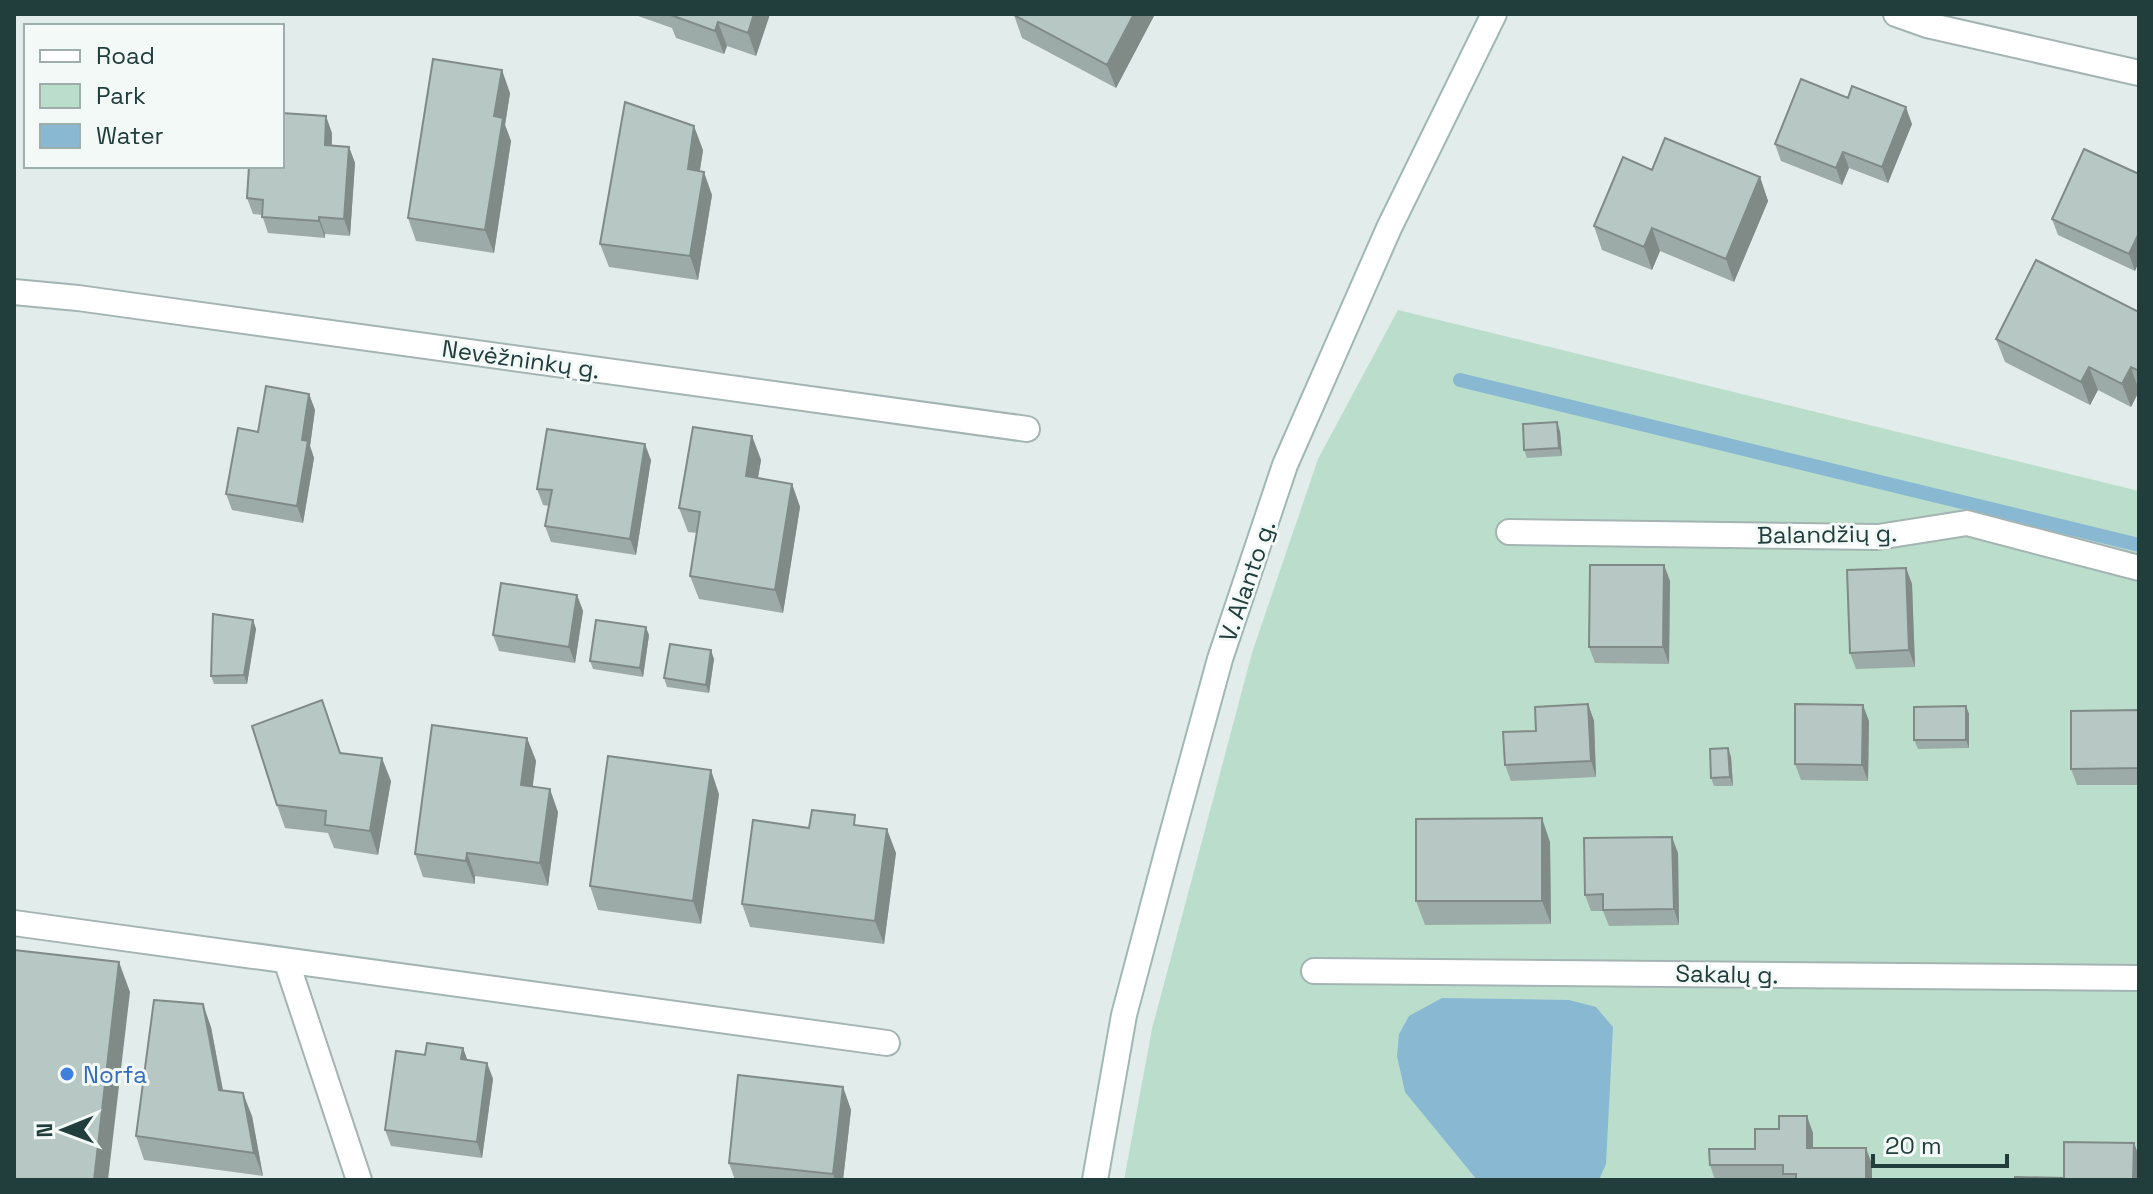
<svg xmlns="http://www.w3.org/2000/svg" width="2153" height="1194" viewBox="0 0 2153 1194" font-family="'Space Grotesk',sans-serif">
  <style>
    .green { fill: #badecb }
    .water { fill: #89b8d2 }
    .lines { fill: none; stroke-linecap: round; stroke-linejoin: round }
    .stream { stroke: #89b8d2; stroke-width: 14 }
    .minor-casing { stroke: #a4b4b2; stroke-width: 28 }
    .secondary-casing { stroke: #a0b8b4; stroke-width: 28 }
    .minor { stroke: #fff; stroke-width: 24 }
    .secondary { stroke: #fff; stroke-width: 24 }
    .wall { fill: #9daba8 }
    .shaded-wall { fill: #808b88 }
    .building { fill: #b7c7c3; stroke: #808b88; stroke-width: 2 }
    .shop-dot { fill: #3f7fe0; stroke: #f2f9f7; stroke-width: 3 }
    .labels { text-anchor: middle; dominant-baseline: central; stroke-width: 6; stroke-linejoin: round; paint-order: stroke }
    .street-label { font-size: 24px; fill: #213d3c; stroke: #f2f9f7 }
    .shop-label { font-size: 24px; fill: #366cbe; stroke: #f2f9f7; text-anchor: start }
  </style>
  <rect width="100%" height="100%" fill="#e2ecea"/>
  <path class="green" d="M1398,310L2139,491V1180H1124L1152,1029L1252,653L1318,459Z"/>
  <path class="water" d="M1442,998L1569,1000L1596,1007L1613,1027L1606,1164L1599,1180H1477L1405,1092L1397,1056L1399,1034L1409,1016Z"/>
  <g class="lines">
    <path class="stream" d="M1460,380L2139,545"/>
    <defs>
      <path id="minor" d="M1896,14L1927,25L2139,73
        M14,292L78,298L1027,429
        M1509,532L1878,537L1967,523L2139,568
        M14,923L887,1043
        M287,963L359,1180
        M1314,971L2139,978"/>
      <path id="secondary" d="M1095,1180L1124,1015L1168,849L1220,659L1285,465L1389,228L1494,14"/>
    </defs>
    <use href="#minor" class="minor-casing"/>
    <use href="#secondary" class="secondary-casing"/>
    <use href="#minor" class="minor"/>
    <use href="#secondary" class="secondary"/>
  </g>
  <path class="wall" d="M637,14H770L756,56L727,46L724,54L676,38L672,28L638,16Z
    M1155,14L1116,88L1022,38L1014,15Z
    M510,93L505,125L511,141L494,253L416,241L408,218Z
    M1912,124L1888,183L1849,168L1842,185L1781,161L1775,144Z
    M332,133V146L349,147L355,163L350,236L325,234V238L268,233L262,215L253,214L247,198Z
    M703,150L700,171L712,195L698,280L609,267L600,244Z
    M1652,170L1760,177L1768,201L1734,282L1660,251L1652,270L1602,250L1594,226Z
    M2139,174L2135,271L2058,235L2052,219Z
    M2139,312V391L2131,407L2098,390L2090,405L2005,362L1996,339Z
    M309,394L315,410L310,446L314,458L303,523L232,510L226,494L258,432Z
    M1560,431L1562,456L1527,458L1524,450Z
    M752,436L761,460L758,478L792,484L800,507L783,613L699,599L690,576L697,533L688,532L679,508Z
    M651,460L636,555L551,542L545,526L549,506L543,505L537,489Z
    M1664,565L1670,581L1669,664L1595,663L1589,647Z
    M1906,568L1912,584L1915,667L1856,669L1850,653Z
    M577,595L583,611L575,663L499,651L493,635Z
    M253,620L256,629L247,684H214L211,676Z
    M649,635L643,677L593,669L590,661Z
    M714,659L709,693L667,687L664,678Z
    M1588,704L1594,721L1596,777L1511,781L1505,765L1536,731Z
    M1966,706L1969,714V748L1918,749L1914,740Z
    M2139,710V785H2077L2071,769Z
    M1869,721L1868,781L1801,780L1795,764Z
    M527,738L536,761L532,786L558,812L548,886L475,876V884L423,877L415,854Z
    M1728,748L1731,757L1733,786H1714L1711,778Z
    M341,753L391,781L378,855L334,848L328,833L285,828L277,805Z
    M719,794L701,924L598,910L590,886Z
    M859,826L896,853L884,944L750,927L742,904L809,828Z
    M1550,842L1551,924L1425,925L1416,901Z
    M1678,853L1679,925L1609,926L1603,911H1591L1585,895Z
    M211,1027L223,1090L252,1116L263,1176L144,1160L136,1136Z
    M463,1048L467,1060L487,1063L493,1079L482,1158L391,1146L385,1130L425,1055Z
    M843,1087L851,1110L843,1180H735L729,1163Z
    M1813,1133V1148L1872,1164V1180H1715L1710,1165L1755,1149Z"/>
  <path class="shaded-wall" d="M754,14H770L756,56L748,33Z
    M1134,14H1155L1116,88L1107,65Z
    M718,22L727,46L724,54L715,31Z
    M502,70L510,93L505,125L511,141L494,253L485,230L494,116Z
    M1906,107L1912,124L1888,183L1882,167Z
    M326,116L332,133L331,161L325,145Z
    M694,126L703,150L696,193L688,169Z
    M349,147L355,163L350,236L344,219Z
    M1843,152L1849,168L1842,185L1836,168Z
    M704,172L712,195L698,280L690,256Z
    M1760,177L1768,201L1734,282L1726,259Z
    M319,217L325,234V238L319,221Z
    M1652,228L1660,251L1652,270L1644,247Z
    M2139,233V262L2135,271L2129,254Z
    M2089,367L2098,390L2090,405L2081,382Z
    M2131,367L2139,391L2131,407L2122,384Z
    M309,394L315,410L310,446L314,458L303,523L297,506L302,440Z
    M1557,422L1560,431L1562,456L1559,448Z
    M752,436L761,460L754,500L746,476Z
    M645,444L651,460L636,555L630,539Z
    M792,484L800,507L783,613L775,590Z
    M1664,565L1670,581L1669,664L1663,647Z
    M1906,568L1912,584L1915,667L1909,650Z
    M577,595L583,611L575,663L569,647Z
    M253,620L256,629L247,684L244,675Z
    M646,627L649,635L643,677L640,668Z
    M711,650L714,659L709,693L706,685Z
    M1588,704L1594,721L1596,777L1591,761Z
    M1863,705L1869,721L1868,781L1862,765Z
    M1966,706L1969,714V748L1966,740Z
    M527,738L536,761L530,808L521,785Z
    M1728,748L1731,757L1733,786L1730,777Z
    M382,758L391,781L378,855L370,831Z
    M711,770L719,794L701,924L693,901Z
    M550,789L558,812L548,886L540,863Z
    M1542,818L1550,842L1551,924L1542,901Z
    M887,829L896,853L884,944L875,921Z
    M1672,837L1678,853L1679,925L1674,909Z
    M467,853L475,876V884L466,861Z
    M119,962L130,992L108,1180H94Z
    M203,1004L211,1027L227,1113L219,1090Z
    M463,1048L469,1064L461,1059Z
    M487,1063L493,1079L482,1158L477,1142Z
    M843,1087L851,1110L843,1180H835L833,1174Z
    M243,1093L252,1116L263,1176L254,1153Z
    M1807,1116L1813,1133V1164L1807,1148Z
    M2134,1143L2139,1156V1180L2133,1179Z
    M1866,1148L1872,1164V1180H1866Z"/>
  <path class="building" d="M668,14H754L748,33L718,22L715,31Z
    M1014,14H1134L1107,65L1014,15Z
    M433,59L502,70L494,116L503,118L485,230L408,218Z
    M1801,79L1848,98L1852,86L1906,107L1882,167L1843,152L1836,168L1775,144Z
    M625,102L694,126L688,169L704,172L690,256L600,244Z
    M282,113L326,116L325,145L349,147L344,219L319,217V221L262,217L263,200L247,198L249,166H282Z
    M1665,138L1760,177L1726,259L1652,228L1644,247L1594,226L1623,157L1652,170Z
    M2084,149L2139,174V233L2129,254L2052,219Z
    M2036,260L2139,312V371L2131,367L2122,384L2089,367L2081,382L1996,339Z
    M266,386L309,394L302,440L308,441L297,506L226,494L238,428L258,432Z
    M1557,422L1559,448L1524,450L1523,424Z
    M693,427L752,436L746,476L792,484L775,590L690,576L700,512L679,508Z
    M547,429L645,444L630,539L545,526L552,490L537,489Z
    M1590,565H1664L1663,647H1589Z
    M1906,568L1909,650L1850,653L1847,570Z
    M501,583L577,595L569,647L493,635Z
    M213,614L253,620L244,675L211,676Z
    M596,620L646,627L640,668L590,661Z
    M670,644L711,650L706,685L664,678Z
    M322,700L340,753L382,758L370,831L325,825L326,811L277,805L252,726Z
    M1588,704L1591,761L1505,765L1503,732L1536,731L1535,707Z
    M1795,704L1863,705L1862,765L1795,764Z
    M1966,706V740H1914V707Z
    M2139,710V768L2071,769V711Z
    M432,725L527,738L521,785L550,789L540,863L467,853L466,861L415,854Z
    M1728,748L1730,777L1711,778L1710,749Z
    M608,756L711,770L693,901L590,886Z
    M812,810L855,815L854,825L887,829L875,921L742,904L753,820L809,828Z
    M1542,818V901H1416V819Z
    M1672,837L1674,909L1603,910V894L1585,895L1584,838Z
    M14,950L119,962L94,1180H14Z
    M154,1000L203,1004L219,1090L243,1093L254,1153L136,1136Z
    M427,1043L463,1048L461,1059L487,1063L477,1142L385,1130L396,1051L425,1055Z
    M738,1075L843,1087L833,1174L729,1163Z
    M1779,1116H1807V1148H1866V1180H1796V1174H1783V1165H1710L1709,1149H1755V1129H1779Z
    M2064,1142L2134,1143L2133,1179L2015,1180V1177L2064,1178Z"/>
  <circle class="shop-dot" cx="67" cy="1074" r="8"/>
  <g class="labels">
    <g class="street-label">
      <text transform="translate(521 359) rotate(8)">Nevėžninkų g.</text>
      <text transform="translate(1827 534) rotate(-1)">Balandžių g.</text>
      <text transform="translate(1247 581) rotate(-71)">V. Alanto g.</text>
      <text transform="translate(1727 974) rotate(1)">Sakalų g.</text>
    </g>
    <g class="shop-label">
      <text x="83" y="1074">Norfa</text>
    </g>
  </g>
  <rect width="2153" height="1194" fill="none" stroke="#213d3c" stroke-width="32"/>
  <rect x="24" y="24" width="260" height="144" fill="#f2f9f7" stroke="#9eaeac" stroke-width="2"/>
  <rect x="40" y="50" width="40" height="12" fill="#ffffff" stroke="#9eaeac" stroke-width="2"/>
  <text x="96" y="64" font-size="24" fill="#213d3c">Road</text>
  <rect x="40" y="84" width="40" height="24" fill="#badecb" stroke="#9eaeac" stroke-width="2"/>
  <text x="96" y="104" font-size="24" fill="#213d3c">Park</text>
  <rect x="40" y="124" width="40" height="24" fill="#89b8d2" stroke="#9eaeac" stroke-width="2"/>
  <text x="96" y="144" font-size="24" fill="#213d3c">Water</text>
  <g transform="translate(64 1130) rotate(269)" stroke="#f2f9f7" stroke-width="6" paint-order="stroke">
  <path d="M0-6L14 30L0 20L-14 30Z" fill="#213d3c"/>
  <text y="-12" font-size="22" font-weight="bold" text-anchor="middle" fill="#213d3c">N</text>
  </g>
  <path d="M1873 1154v12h134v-12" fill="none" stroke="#213d3c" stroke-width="4"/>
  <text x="1885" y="1154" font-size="24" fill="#213d3c" stroke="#f2f9f7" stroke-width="6" paint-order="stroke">20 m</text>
</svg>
